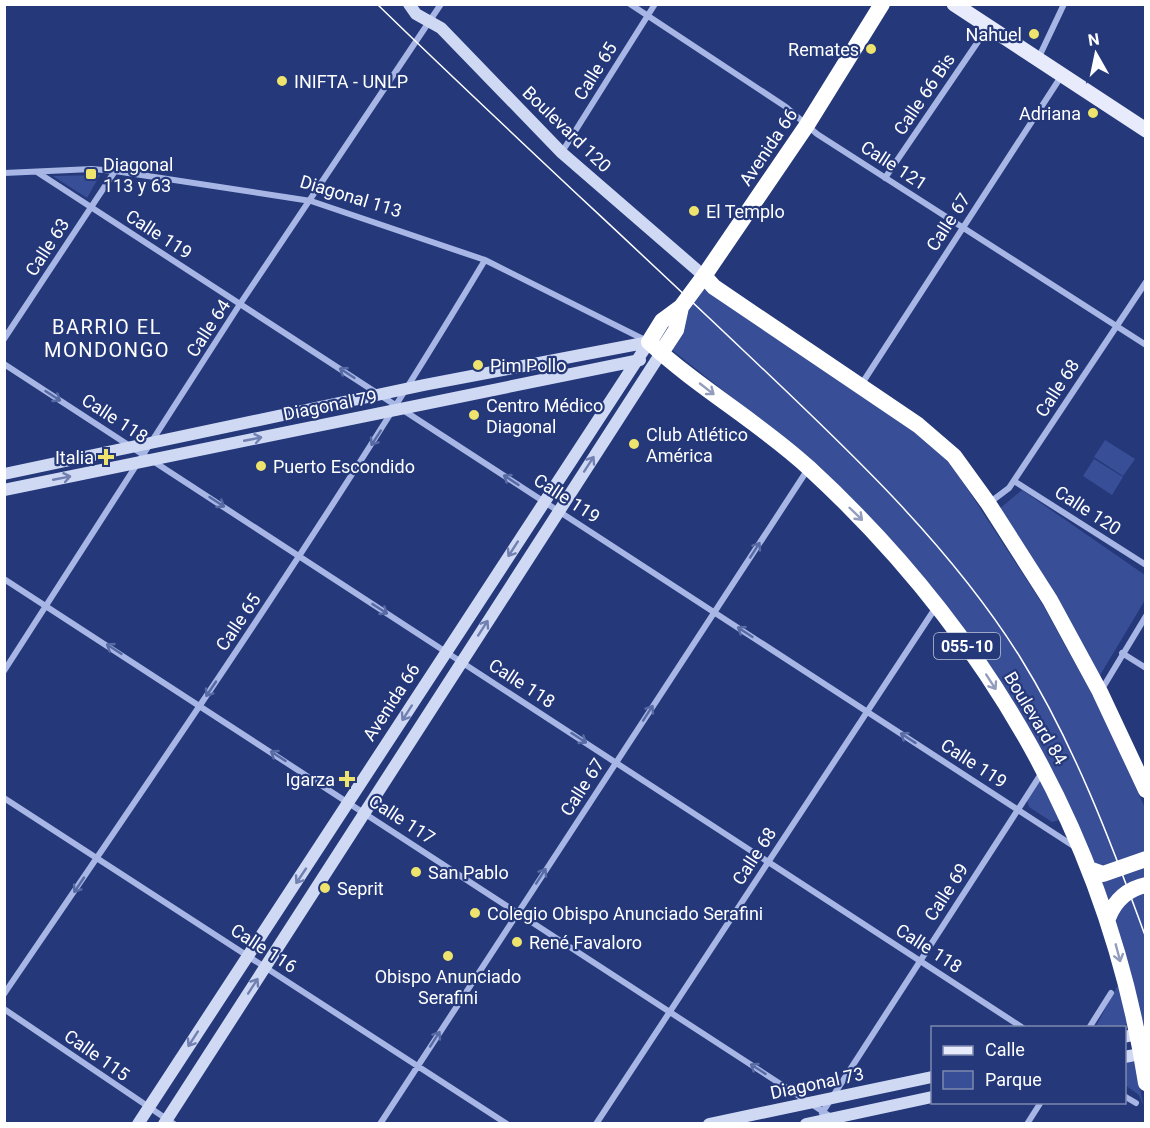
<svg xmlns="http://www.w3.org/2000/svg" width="1150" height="1128" viewBox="0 0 1150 1128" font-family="Roboto,sans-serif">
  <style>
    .green { fill: #384f98 }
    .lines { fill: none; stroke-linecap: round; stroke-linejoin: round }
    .street { stroke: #a7b6e4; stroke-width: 6 }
    .secondary { stroke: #d0d9f4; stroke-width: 12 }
    .primary { stroke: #e7ebfc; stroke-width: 15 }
    .highway { stroke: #fff; stroke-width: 16 }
    .tram { stroke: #fff; stroke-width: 1.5 }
    .oneway { stroke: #586aa4 }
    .oneway2 { stroke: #929cbc }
    .oneway3 { stroke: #7180b1 }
    .poi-dot { fill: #eee36c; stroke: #24387a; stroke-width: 2 }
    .labels { text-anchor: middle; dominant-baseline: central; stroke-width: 4.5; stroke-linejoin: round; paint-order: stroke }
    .shield { fill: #24387a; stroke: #bdc3d7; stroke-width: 1.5 }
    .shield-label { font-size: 16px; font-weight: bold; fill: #fff }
    .poi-label { font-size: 18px; fill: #fff; stroke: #24387a; text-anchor: start }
    .street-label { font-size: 18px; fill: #fff; stroke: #24387a }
    .neighbourhood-label { font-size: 20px; letter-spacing: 1.5px; fill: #fff; stroke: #24387a }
  </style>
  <rect width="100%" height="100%" fill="#24387a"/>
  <path class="green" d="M100,175L87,198L53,176Z
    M703,288L915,432L950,462L1043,605L1100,709L1145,808V857L1128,864L1095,866L1025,725L934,589L820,467L672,350L688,309Z
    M1105,440L1135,459L1123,476L1094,457Z
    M1094,459L1123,477L1112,495L1083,476Z
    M1022,490L1145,575V600L1099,677L998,510Z
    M1041,779L1059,820L1052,822L1029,807L1027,800Z
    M1145,864V879L1107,902L1099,880Z
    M1145,891V1025H1144L1113,923L1119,906Z
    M1118,985L1127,1023L1124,1027L1095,1028Z
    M1125,1059L1136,1063L1143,1105L1139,1095L1125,1085Z"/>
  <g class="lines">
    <path class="street" d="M630,4L786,107L817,134L1146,345
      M1038,59L1064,4
      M562,152L655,4
      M37,172L1072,845
      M4,173L92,169L115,171L311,201L485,260L645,340
      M885,178L988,27
      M4,339L115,171
      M4,364L1023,1028
      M861,385L1062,75
      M1014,481L1146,565
      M989,503L1009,488L1146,282
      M4,579L842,1124
      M1122,653L1146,668
      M4,671L240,304L441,4
      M1102,689L1146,616
      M4,798L507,1124
      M4,994C169,752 335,511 485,260
      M4,1009L174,1124
      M1089,1028L1111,993
      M1124,1096L1136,1103
      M822,1113L1041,774
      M380,1124L808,469
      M596,1124L936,607
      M1027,1124L1041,1102"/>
    <path class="secondary" d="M409,4L416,14L441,28L562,153L704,276
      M4,474L424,385L649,342
      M4,490L640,360
      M1124,1037L1146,1032
      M1124,1057L1146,1053
      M138,1124L649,342
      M164,1124L661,353
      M709,1124L932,1077
      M806,1124L932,1097"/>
    <path class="primary" d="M954,4L1146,130"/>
    <path class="highway" d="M882,4L807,125L704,276L681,307L662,321L649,342C698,388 759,422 809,468C988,633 1109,841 1146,1083
      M704,276L714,287L918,425L954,456L988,503L1050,600L1100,692L1146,790
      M661,353L676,330L681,307
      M1089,869L1103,874L1146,859
      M1108,918C1115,900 1127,889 1146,885"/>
    <path class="tram" d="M377,4C498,122 622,235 744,351C842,444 948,542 1020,657C1074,744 1111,842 1146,938"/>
  </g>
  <defs><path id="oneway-shaft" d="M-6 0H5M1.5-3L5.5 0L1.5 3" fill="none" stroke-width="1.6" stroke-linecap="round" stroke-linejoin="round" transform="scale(1.5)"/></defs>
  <g class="oneway">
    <use href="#oneway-shaft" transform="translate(347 373) rotate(-147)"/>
    <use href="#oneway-shaft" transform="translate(53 396) rotate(33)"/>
    <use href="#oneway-shaft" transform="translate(376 438) rotate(123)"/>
    <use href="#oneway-shaft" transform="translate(511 480) rotate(-147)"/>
    <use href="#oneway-shaft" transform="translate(217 502) rotate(33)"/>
    <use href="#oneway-shaft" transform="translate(755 550) rotate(-57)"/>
    <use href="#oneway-shaft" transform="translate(380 609) rotate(33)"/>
    <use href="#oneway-shaft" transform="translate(745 632) rotate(-147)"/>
    <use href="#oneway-shaft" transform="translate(114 649) rotate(-147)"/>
    <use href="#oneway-shaft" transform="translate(211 689) rotate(124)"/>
    <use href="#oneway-shaft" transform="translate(648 713) rotate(-57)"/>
    <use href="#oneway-shaft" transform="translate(579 738) rotate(33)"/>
    <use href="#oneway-shaft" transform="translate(908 738) rotate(-147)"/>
    <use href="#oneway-shaft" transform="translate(278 756) rotate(-147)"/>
    <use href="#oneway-shaft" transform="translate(541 876) rotate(-57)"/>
    <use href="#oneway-shaft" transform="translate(79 885) rotate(124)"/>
    <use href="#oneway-shaft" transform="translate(435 1039) rotate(-57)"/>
    <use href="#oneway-shaft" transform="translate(758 1069) rotate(-147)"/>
  </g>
  <g class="oneway2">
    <use href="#oneway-shaft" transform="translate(707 389) rotate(38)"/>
    <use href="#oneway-shaft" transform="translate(856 514) rotate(44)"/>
    <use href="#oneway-shaft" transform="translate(991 682) rotate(57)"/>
    <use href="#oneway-shaft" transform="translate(1118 953) rotate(75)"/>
  </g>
  <g class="oneway3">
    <use href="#oneway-shaft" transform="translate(253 439) rotate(-11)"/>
    <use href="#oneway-shaft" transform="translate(589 464) rotate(-57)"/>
    <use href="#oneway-shaft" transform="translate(62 478) rotate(-11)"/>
    <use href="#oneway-shaft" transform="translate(513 549) rotate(123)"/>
    <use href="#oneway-shaft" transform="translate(483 628) rotate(-57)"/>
    <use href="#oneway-shaft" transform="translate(407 713) rotate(123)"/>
    <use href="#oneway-shaft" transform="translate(301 876) rotate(124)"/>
    <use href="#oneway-shaft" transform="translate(253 986) rotate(-57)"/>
    <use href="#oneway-shaft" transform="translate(193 1039) rotate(123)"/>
  </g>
  <g class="poi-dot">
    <circle cx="1034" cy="34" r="6"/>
    <circle cx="871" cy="49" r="6"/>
    <circle cx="282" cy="81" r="6"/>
    <circle cx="1093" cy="113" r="6"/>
    <rect x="85" y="168" width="12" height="12" rx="3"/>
    <circle cx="694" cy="211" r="6"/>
    <circle cx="478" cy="365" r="6"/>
    <circle cx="474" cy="415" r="6"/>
    <circle cx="634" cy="444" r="6"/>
    <path d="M103 448h6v6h6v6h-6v6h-6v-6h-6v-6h6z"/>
    <circle cx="261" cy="466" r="6"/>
    <path d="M344 770h6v6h6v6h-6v6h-6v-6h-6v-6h6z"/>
    <circle cx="416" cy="872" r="6"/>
    <circle cx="325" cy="888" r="6"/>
    <circle cx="475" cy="913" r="6"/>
    <circle cx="517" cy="942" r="6"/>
    <circle cx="448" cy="956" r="6"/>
  </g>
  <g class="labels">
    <rect class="shield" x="934" y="633" width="66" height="26" rx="4.5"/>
    <g class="shield-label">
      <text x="967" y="646">055-10</text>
    </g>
    <g class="poi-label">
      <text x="1022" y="34" text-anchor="end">Nahuel</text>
      <text x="859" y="49" text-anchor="end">Remates</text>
      <text x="294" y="81">INIFTA - UNLP</text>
      <text x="1081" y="113" text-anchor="end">Adriana</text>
      <text x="103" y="164">Diagonal<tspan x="103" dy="21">113 y 63</tspan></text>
      <text x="706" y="211">El Templo</text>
      <text x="490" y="365">Pim Pollo</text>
      <text x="486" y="405">Centro Médico<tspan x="486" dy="21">Diagonal</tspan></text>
      <text x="646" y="434">Club Atlético<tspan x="646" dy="21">América</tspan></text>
      <text x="94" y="457" text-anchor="end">Italia</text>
      <text x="273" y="466">Puerto Escondido</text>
      <text x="335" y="779" text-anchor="end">Igarza</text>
      <text x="428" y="872">San Pablo</text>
      <text x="337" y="888">Seprit</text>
      <text x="487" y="913">Colegio Obispo Anunciado Serafini</text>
      <text x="529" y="942">René Favaloro</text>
      <text x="448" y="976" text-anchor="middle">Obispo Anunciado<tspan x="448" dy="21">Serafini</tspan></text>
    </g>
    <g class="street-label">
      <text transform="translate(595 71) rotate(-58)">Calle 65</text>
      <text transform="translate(924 94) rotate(-56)">Calle 66 Bis</text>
      <text transform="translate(567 129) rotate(44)">Boulevard 120</text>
      <text transform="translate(768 147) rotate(-56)">Avenida 66</text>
      <text transform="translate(894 165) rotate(33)">Calle 121</text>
      <text transform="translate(351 196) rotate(17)">Diagonal 113</text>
      <text transform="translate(948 222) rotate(-57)">Calle 67</text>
      <text transform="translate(159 234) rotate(33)">Calle 119</text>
      <text transform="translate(47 247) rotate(-57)">Calle 63</text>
      <text transform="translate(208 328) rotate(-57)">Calle 64</text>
      <text transform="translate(1057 388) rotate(-57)">Calle 68</text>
      <text transform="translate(330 405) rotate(-11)">Diagonal 79</text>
      <text transform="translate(115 418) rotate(33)">Calle 118</text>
      <text transform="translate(567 498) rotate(33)">Calle 119</text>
      <text transform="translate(1088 510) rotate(33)">Calle 120</text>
      <text transform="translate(238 622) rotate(-56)">Calle 65</text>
      <text transform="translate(522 683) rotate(33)">Calle 118</text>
      <text transform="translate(391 702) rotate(-57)">Avenida 66</text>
      <text transform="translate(1036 718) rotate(59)">Boulevard 84</text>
      <text transform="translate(974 763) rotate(33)">Calle 119</text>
      <text transform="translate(582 787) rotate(-57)">Calle 67</text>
      <text transform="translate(402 819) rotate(33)">Calle 117</text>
      <text transform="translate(754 856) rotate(-57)">Calle 68</text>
      <text transform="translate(946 892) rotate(-57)">Calle 69</text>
      <text transform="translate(264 948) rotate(33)">Calle 116</text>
      <text transform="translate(929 948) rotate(33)">Calle 118</text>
      <text transform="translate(97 1055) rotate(35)">Calle 115</text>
      <text transform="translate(817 1083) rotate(-12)">Diagonal 73</text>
    </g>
    <g class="neighbourhood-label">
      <text x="107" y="327">BARRIO EL<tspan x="107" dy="23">MONDONGO</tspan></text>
    </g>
  </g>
  <rect width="1150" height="1128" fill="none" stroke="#ffffff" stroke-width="12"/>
  <rect x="931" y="1026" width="195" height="78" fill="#24387a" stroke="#7c88af" stroke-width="1.5"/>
  <rect x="943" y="1046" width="30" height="9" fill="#e7ebfc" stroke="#7c88af" stroke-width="1.5"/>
  <text x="985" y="1056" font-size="18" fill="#ffffff">Calle</text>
  <rect x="943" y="1071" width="30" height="18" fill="#384f98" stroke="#7c88af" stroke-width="1.5"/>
  <text x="985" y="1086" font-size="18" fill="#ffffff">Parque</text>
  <g transform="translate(1096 54) rotate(351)" stroke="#24387a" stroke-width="4.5" paint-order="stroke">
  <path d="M0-4.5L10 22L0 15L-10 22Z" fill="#ffffff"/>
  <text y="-9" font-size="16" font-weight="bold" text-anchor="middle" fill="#ffffff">N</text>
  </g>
</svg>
